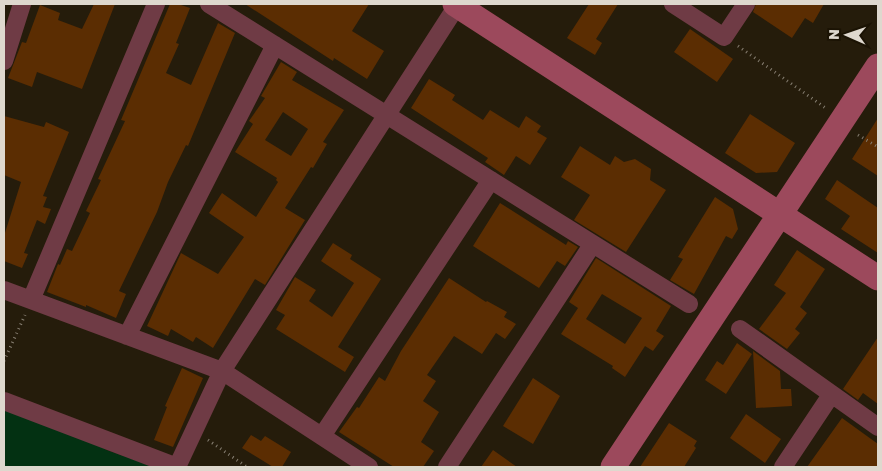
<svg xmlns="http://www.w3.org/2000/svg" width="882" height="471" viewBox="0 0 882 471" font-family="'Golos Text',sans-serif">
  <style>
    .green { fill: #033112 }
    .building { fill: #5b2d02; fill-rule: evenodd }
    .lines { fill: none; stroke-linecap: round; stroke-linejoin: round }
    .path { stroke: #877f72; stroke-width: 3; stroke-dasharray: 1 4; stroke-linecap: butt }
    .street { stroke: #6f3b45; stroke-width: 18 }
    .secondary { stroke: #9c495c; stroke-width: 25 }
  </style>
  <rect width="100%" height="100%" fill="#251c0b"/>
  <path class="green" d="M4,408L76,438L79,437L94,440L106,450L156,467H4Z"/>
  <path class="building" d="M94,4H115L82,89L37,72L32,87L8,78L22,42L26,43L40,5L60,13L58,20L82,29Z
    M170,4H178L190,8L176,43L179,44L166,73L191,85L218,23L235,33L188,146L186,145L168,182L157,212L119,291L126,294L116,318L86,305V307L47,292L58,264L60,265L67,249L72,251L90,213L86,211L101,180L98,179L125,121L121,120Z
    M245,4H369L352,31L384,51L367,79L334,58L333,61Z
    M589,4H618L596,39L602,43L595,55L567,38Z
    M756,4H824L813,23L805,18L792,38L753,12Z
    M690,29L733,59L717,82L674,52Z
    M281,62L297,72L292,80L344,110L323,142L327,144L313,168L311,167L285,208L305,220L265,285L255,279L213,348L196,337L193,342L171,329L168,336L147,326L181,253L218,274L244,237L209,213L222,193L256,217L278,182L276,180L277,178L235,152L253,124L249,121L265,98L261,96ZM283,112L308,129L291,156L265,140Z
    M429,79L455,95L452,100L483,120L490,110L519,128L526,116L541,126L537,132L547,138L530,165L516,156L504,175L485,162L488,158L411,108Z
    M750,114L795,143L777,172L756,173L725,153Z
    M4,116L44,127L46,122L69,132L43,196L47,197L43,207L51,209L45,224L37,220L24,253L28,254L22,268L4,261V236L21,182L4,175Z
    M878,118V176L852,159Z
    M580,146L610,165L615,156L624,162L635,159L651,169L650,180L666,190L626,252L574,220L590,195L561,177Z
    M837,180L878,208V253L841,229L850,216L825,199Z
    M715,197L733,209L738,229L732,239L726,236L694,294L670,280L683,259L678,257Z
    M500,203L566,245L568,241L578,247L565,266L557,261L539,288L473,246Z
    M333,243L352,255L350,259L381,279L338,347L354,357L345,372L276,329L285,315L276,310L295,277L316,290L309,301L332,317L354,283L321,261Z
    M797,250L825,269L800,307L807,313L795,329L800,333L787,349L759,329L786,293L774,285Z
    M596,258L671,306L656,331L664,336L653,351L645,346L625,377L612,368L613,366L561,334L578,308L569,302ZM602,294L642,318L625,344L586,319Z
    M449,278L486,302L487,301L507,312L504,317L516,324L505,339L496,333L482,354L454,336L427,375L436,381L423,401L439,412L421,442L434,451L423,467H394L339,432L357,407L359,408L379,377L385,381L401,351Z
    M878,337V404L863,393L858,400L843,389Z
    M737,343L752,354L726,394L705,380L717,361L723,365Z
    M753,351L780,371L781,389H791L792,406L756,408Z
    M182,368L203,378L173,447L154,440L167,407L165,406Z
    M533,378L560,396L533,444L503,426Z
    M746,414L781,439L765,463L730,438Z
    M842,418L878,444V467H807Z
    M669,423L697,441L694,446L696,448L684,467H640Z
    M251,435L261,441L265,436L291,452L282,467H273L242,448Z
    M493,450L517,467H481Z"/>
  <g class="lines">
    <path class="path" d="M738,46L827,109
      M858,135L878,147
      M4,361L25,315
      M208,440L247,467"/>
    <path class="street" d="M209,4L689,304
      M673,4L724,37L746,4
      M4,61L22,4
      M4,290L222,371L369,467
      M31,300L156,4
      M740,329L878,427
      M127,336L275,45
      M4,401L177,467L222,371L458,4
      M322,436L491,180
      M447,467L592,245
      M783,467L831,395"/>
    <path class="secondary" d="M455,4L878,278
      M613,467L878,66"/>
  </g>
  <rect width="882" height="471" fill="none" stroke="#ded8ce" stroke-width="10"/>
  <g transform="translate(847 35) rotate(272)" stroke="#1b1304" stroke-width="4" paint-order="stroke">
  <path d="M0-4L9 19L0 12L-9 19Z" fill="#ded8ce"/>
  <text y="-8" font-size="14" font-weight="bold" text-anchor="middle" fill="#ded8ce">N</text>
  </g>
</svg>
